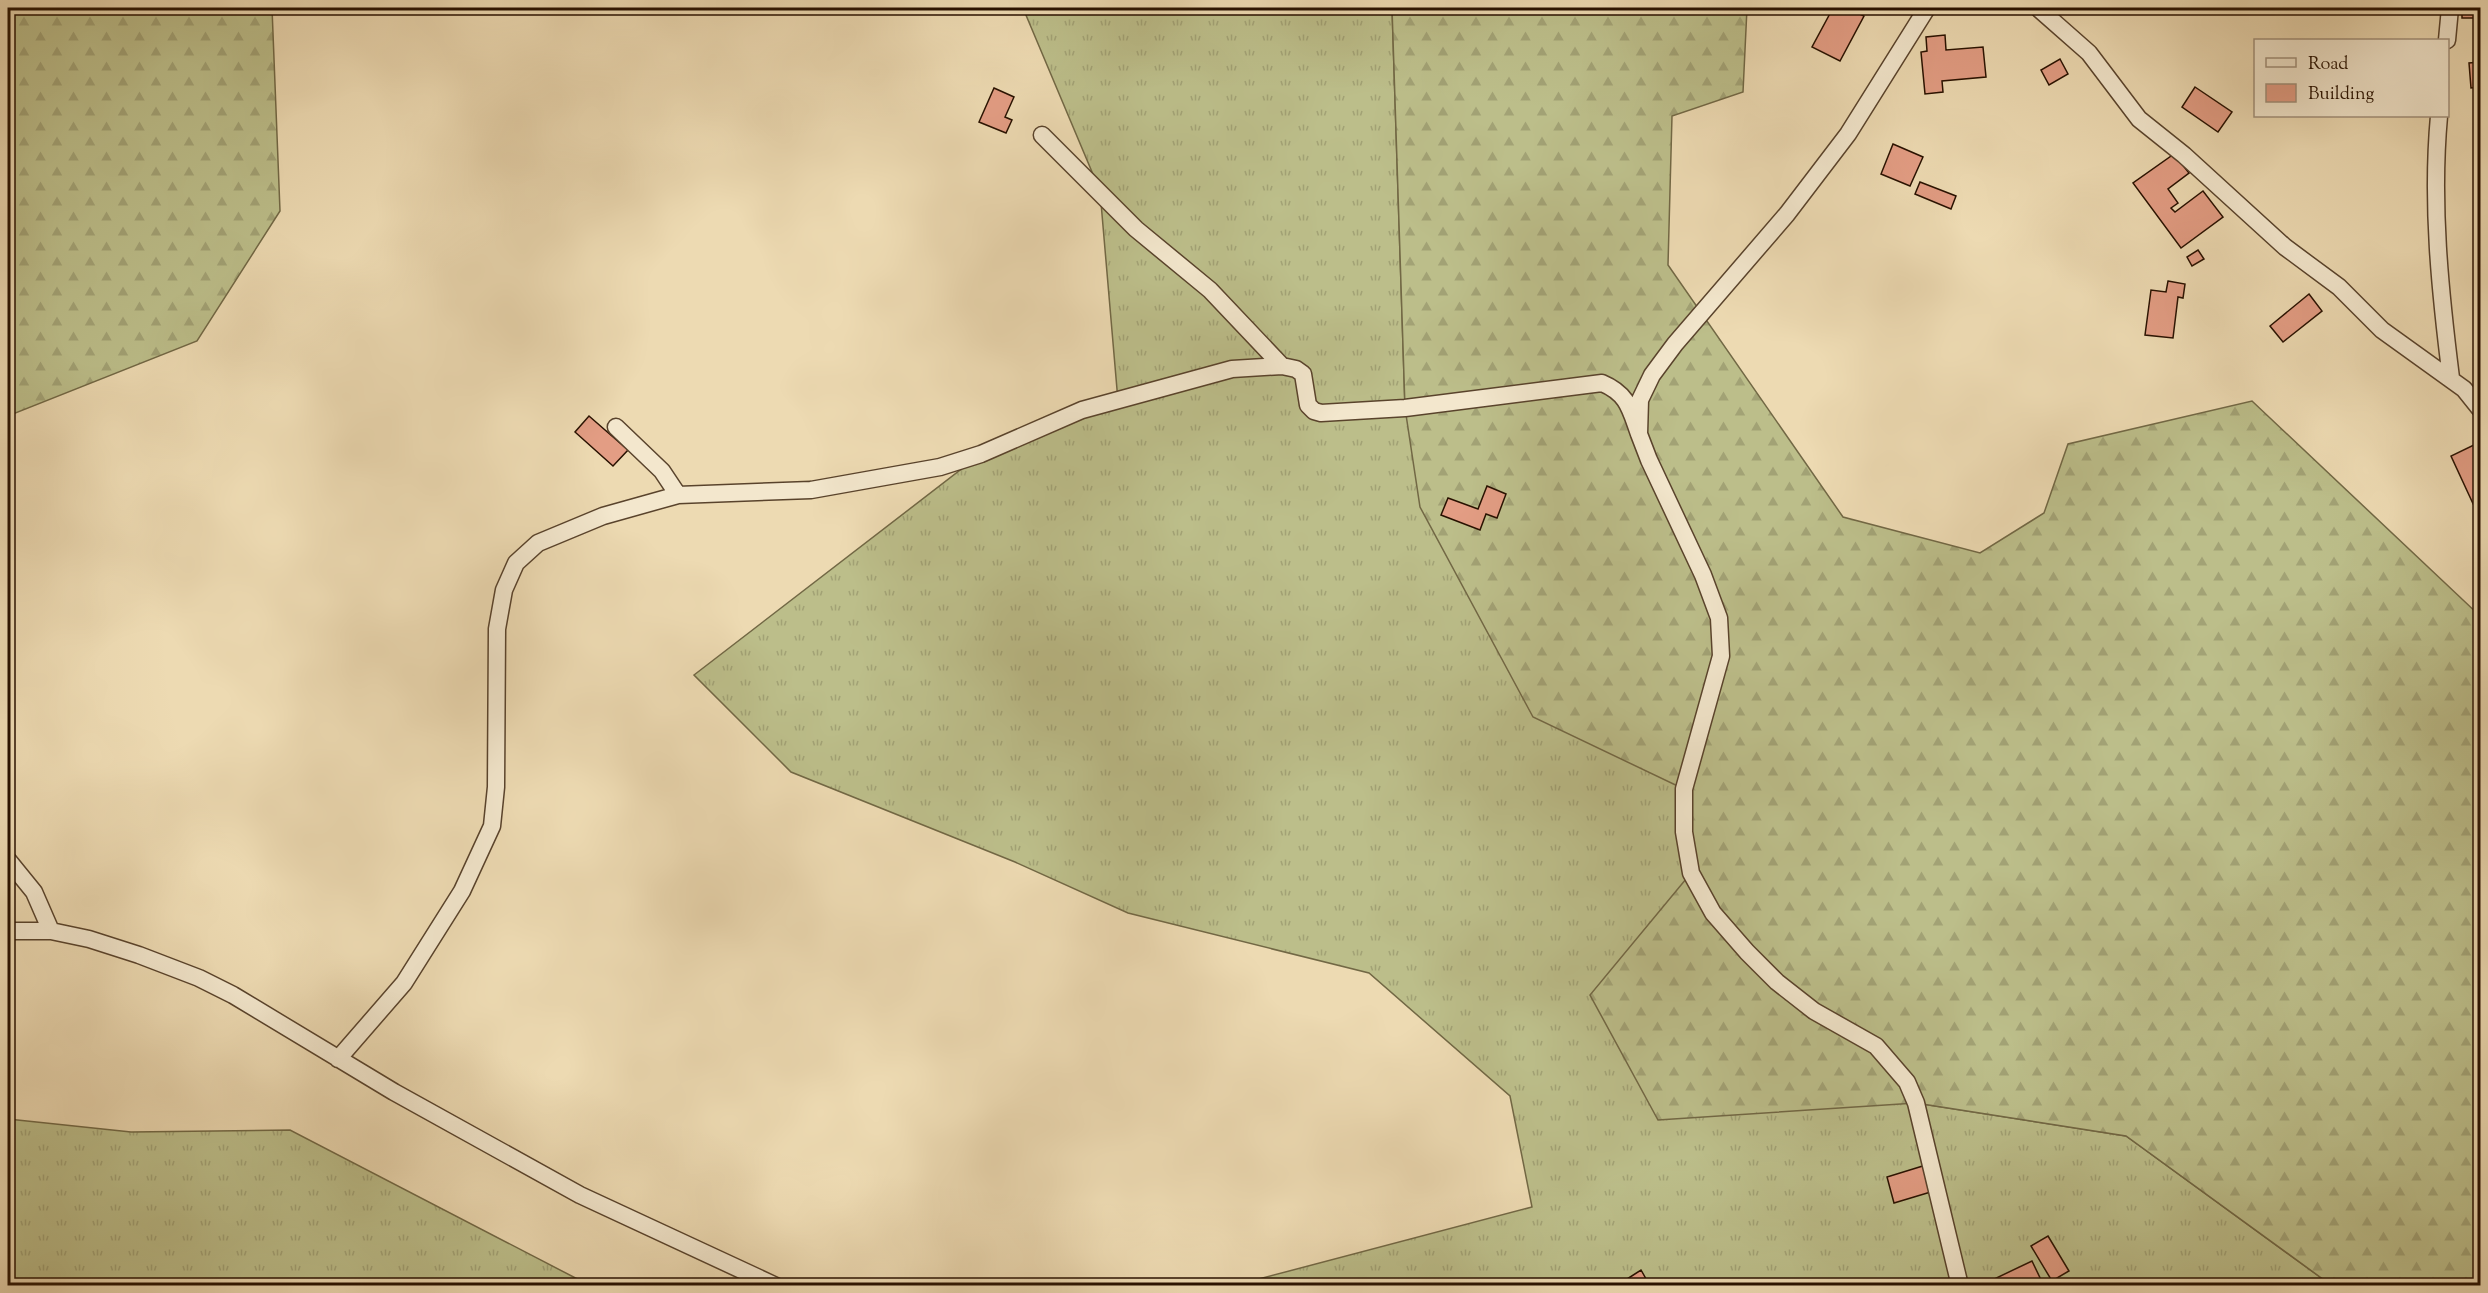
<svg xmlns="http://www.w3.org/2000/svg" width="2488" height="1293" viewBox="0 0 2488 1293" font-family="'Sorts Mill Goudy',serif">
  <style>
    .grass { fill: url(#grass-tufts); stroke: #726845; stroke-width: 1.5 }
    .forest { fill: url(#forest-firs); stroke: #726845; stroke-width: 1.5 }
    .building { fill: #e39d84; stroke: #281100; stroke-width: 1.5 }
    .lines { fill: none; stroke-linecap: round; stroke-linejoin: round }
    .minor-casing { stroke: #59432c; stroke-width: 19 }
    .minor { stroke: #f3e7cd; stroke-width: 16 }
  </style>
  <defs>
    <pattern id="grass-tufts" width="24" height="20" patternUnits="userSpaceOnUse" patternTransform="scale(1.5)"><rect width="24" height="20" fill="#bcbe8a"/><path d="M3 7l-1-3M5 7V3M7 7l1-3M15 17l-1-3M17 17v-4M19 17l1-3" fill="none" stroke="#a2a275"/></pattern>
    <pattern id="forest-firs" width="22" height="20" patternUnits="userSpaceOnUse" patternTransform="scale(1.5)"><rect width="22" height="20" fill="#bcbe8a"/><path d="M5 1l3.5 6h-7zM16 11l3.5 6h-7z" fill="#a2a275"/></pattern>
  </defs>
  <rect width="100%" height="100%" fill="#eddab2"/>
  <filter id="stains"><feTurbulence type="fractalNoise" baseFrequency=".00333" numOctaves="4"/><feColorMatrix values="0 0 0 0 .2 0 0 0 0 .09 0 0 0 0 .02 0 0 0 .5 -.17"/></filter>
  <radialGradient id="worn" r=".72"><stop offset=".6" stop-color="#630" stop-opacity="0"/><stop offset="1" stop-color="#630" stop-opacity=".3"/></radialGradient>
  <path class="grass" d="M1023,8H1392L1405,408L1916,1103L2126,1136L2331,1285H1236L1532,1207L1510,1096L1369,973L1128,913L1015,862L791,772L694,675L981,454L1118,401L1100,191Z
    M8,1119L131,1132L290,1130L589,1285H8Z"/>
  <path class="forest" d="M8,8H272L280,211L197,341L8,416Z
    M1392,8H1747L1743,92L1672,116L1668,265L1843,517L1980,553L2044,513L2068,444L2252,401L2480,616V945L2475,954L2478,1022L2480,1025V1285H2331L2126,1136L1916,1103L1658,1120L1590,995L1691,873L1684,789L1533,717L1420,507L1405,408Z"/>
  <path class="building" d="M1833,8H1847L1864,16L1840,61L1812,47Z
    M2462,8H2480V18H2462Z
    M1945,35L1946,50L1983,47L1986,77L1942,81L1943,92L1925,94L1921,52L1927,51L1926,37Z
    M2060,59L2068,74L2049,85L2041,70Z
    M2480,62V87L2471,88L2469,63Z
    M2195,87L2232,112L2218,132L2182,107Z
    M994,88L1014,97L1005,117L1012,120L1006,133L979,122Z
    M1893,144L1923,157L1910,186L1881,174Z
    M2174,154L2189,173L2168,189L2178,203L2171,208L2175,212L2203,191L2223,217L2181,248L2133,183Z
    M1920,182L1956,196L1951,209L1915,194Z
    M2198,250L2204,259L2192,266L2187,257Z
    M2168,281L2185,284L2183,298L2178,297L2173,338L2145,335L2151,290L2166,292Z
    M2309,294L2322,311L2283,342L2270,326Z
    M589,416L628,450L613,466L575,432Z
    M2480,442L2478,467L2480,505L2475,508L2451,456Z
    M1487,486L1506,494L1497,518L1486,514L1480,530L1441,515L1448,498L1478,509Z
    M1926,1165L1934,1191L1894,1203L1887,1177Z
    M2048,1236L2069,1271L2052,1281L2031,1246Z
    M2032,1261L2043,1284L1993,1286L1990,1281Z
    M1641,1270L1650,1286H1632L1627,1279Z"/>
  <g class="lines">
    <defs>
      <path id="minor" d="M1927,8L1848,134L1787,214L1675,344L1652,375L1640,400L1639,434L1649,460L1703,575L1719,618L1721,656L1684,789V832L1691,873L1713,913L1747,952L1777,982L1814,1011L1876,1046L1907,1082L1916,1103L1960,1286
        M2038,8L2089,53L2139,119L2184,155L2285,247L2339,287L2382,330L2464,389L2480,409
        M2447,40L2450,8
        M2439,116C2431,203 2440,291 2451,378
        M1042,135L1136,229L1210,290L1282,366
        M616,427L662,471L678,495
        M8,860L34,892L51,931
        M8,931H51L89,939L139,955L199,978L233,995L394,1092L580,1195L776,1286
        M338,1059L404,983L462,891L492,826L496,787L497,629L504,590L516,563L538,543L603,516L678,495L811,490L940,467L981,454L1082,410L1232,369L1282,366L1296,369L1303,374L1308,405L1314,411L1321,413L1405,408L1602,383C1628,394 1630,409 1639,434"/>
    </defs>
    <use href="#minor" class="minor-casing"/>
    <use href="#minor" class="minor"/>
  </g>
  <rect width="2488" height="1293" fill="none" stroke="#eddab2" stroke-width="30"/>
  <rect x="9" y="9" width="2470" height="1275" fill="none" stroke="#281100" stroke-width="3"/>
  <rect x="15" y="15" width="2458" height="1263" fill="none" stroke="#281100" stroke-width="1.5"/>
  <rect x="2254" y="39" width="195" height="78" fill="#f3e7cd" stroke="#a2917b" stroke-width="1.5"/>
  <rect x="2266" y="58" width="30" height="9" fill="#f3e7cd" stroke="#a2917b" stroke-width="1.5"/>
  <text x="2308" y="69" font-size="18" fill="#281100">Road</text>
  <rect x="2266" y="84" width="30" height="18" fill="#e39d84" stroke="#a2917b" stroke-width="1.5"/>
  <text x="2308" y="99" font-size="18" fill="#281100">Building</text>
  <rect width="100%" height="100%" filter="url(#stains)"/>
  <rect width="100%" height="100%" fill="url(#worn)"/>
</svg>
